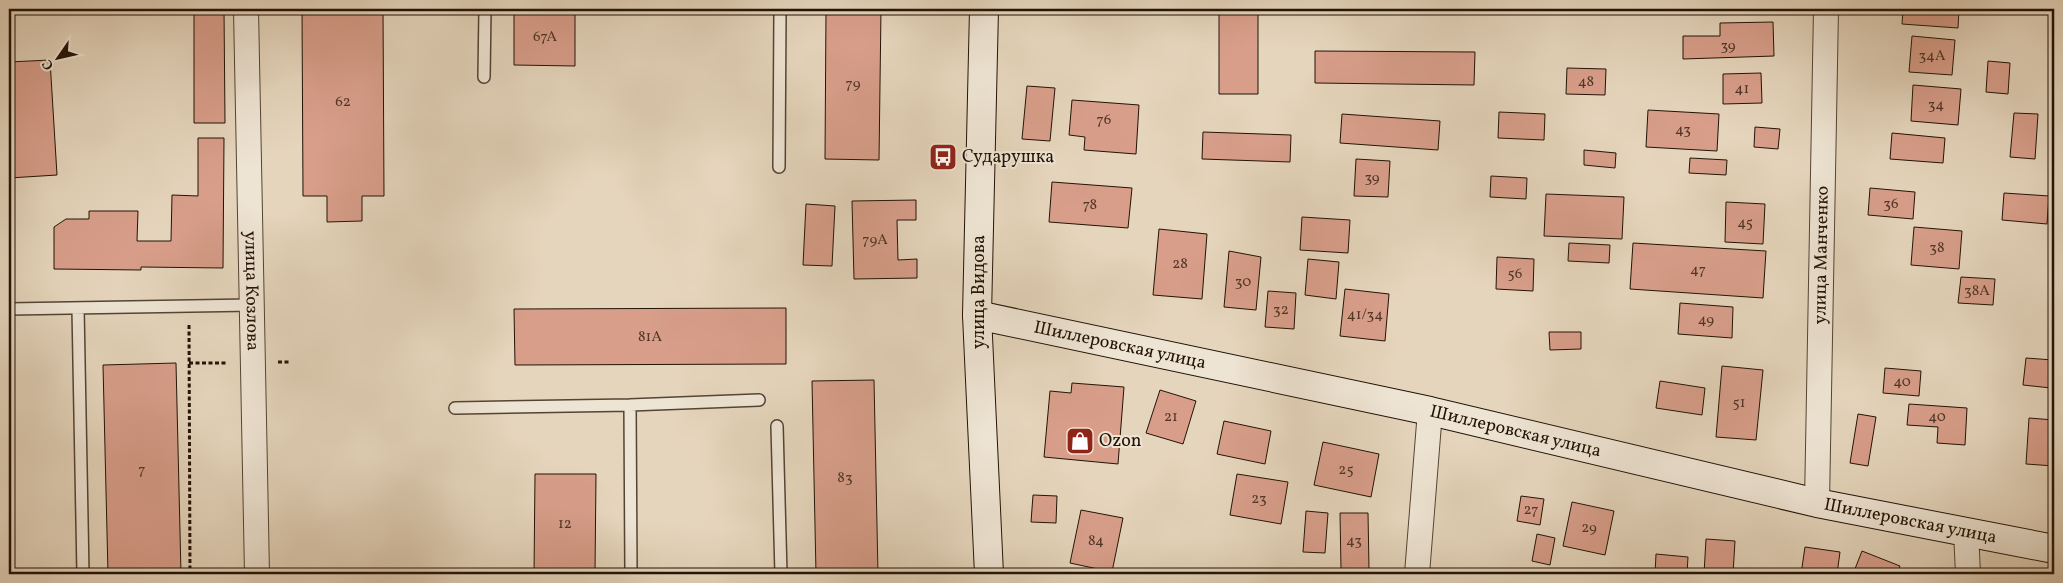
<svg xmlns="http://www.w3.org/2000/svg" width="2063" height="583" viewBox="0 0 2063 583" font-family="Vollkorn,serif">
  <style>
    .building { fill: #d89e8a; stroke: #221306 }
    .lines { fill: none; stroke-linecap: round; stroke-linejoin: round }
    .lane-casing { stroke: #534434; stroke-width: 14 }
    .street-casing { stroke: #534434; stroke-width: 26 }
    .secondary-casing { stroke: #221306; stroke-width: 30 }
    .path { stroke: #221306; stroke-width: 3; stroke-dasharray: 4 2.5; stroke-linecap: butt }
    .lane { stroke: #eee4d3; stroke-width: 11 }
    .street { stroke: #eee4d3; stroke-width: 24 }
    .secondary { stroke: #eee4d3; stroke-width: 28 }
    .labels { text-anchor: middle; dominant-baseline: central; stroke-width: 4; stroke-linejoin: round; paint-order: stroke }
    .number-label { font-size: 15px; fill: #503627 }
    .poi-label { font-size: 18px; fill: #221306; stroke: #eee4d3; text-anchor: start }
    .street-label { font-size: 18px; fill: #221306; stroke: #eee4d3 }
  </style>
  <rect width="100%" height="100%" fill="#e5d5bc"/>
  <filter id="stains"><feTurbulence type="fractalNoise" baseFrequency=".004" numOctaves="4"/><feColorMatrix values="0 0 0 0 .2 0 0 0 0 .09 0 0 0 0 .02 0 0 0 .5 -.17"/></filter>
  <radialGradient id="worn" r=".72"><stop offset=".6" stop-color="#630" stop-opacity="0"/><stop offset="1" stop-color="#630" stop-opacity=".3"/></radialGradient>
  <path class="building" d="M194,9H224L225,123H194Z
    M302,9H383L384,196H362V221L327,222V196H303Z
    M514,9H575V66L514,65Z
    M826,9H881L879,160L825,159Z
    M1219,9H1258V94H1219Z
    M1903,9H1959L1958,28L1902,24Z
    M1773,22L1774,56L1683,59V36H1720V23Z
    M1912,36L1955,40L1952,75L1909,72Z
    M1315,51L1475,52L1474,85L1315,83Z
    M50,60L57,175L9,178V62Z
    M1988,61L2010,63L2008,94L1986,92Z
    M1567,68L1606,69L1605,95L1566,94Z
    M1761,73L1762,103L1723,104V74Z
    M1913,85L1961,89L1958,125L1911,121Z
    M1027,86L1055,88L1050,141L1022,139Z
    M1072,100L1139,105L1136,154L1084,150L1085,137L1069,135Z
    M1648,110L1719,114L1717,151L1646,147Z
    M1499,112L1545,114L1544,140L1498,138Z
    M2014,113L2038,114L2035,159L2010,157Z
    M1342,114L1440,121L1438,150L1340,143Z
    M1755,127L1780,129L1778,149L1754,147Z
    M1203,132L1291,135L1290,162L1202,159Z
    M1892,133L1945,138L1943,163L1890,159Z
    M198,138H224L223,268L141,267V270L54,269V227L66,219H89V211H138L137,241H171L172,195L198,196Z
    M1584,150L1616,153L1615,168L1584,165Z
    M1690,158L1727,160L1726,175L1689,173Z
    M1356,159L1390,161L1388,197L1354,196Z
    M1491,176L1527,178L1526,199L1490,197Z
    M1052,182L1132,188L1128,228L1049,222Z
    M1870,188L1915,192L1913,219L1868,215Z
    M2004,193L2049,196L2047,224L2002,220Z
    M1546,194L1624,197L1622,239L1544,236Z
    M916,200V220H897L898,260L917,259V278L854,279L852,201Z
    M1726,202L1765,204L1763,244L1725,242Z
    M806,204L835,206L832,266L803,265Z
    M1302,217L1350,220L1348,253L1300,250Z
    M1914,227L1962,231L1959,269L1911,265Z
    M1159,229L1207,234L1202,299L1153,295Z
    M1569,243L1610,245L1609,263L1568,261Z
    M1633,243L1766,251L1763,298L1630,289Z
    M1229,251L1261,257L1256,310L1224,307Z
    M1497,257L1534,259L1533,291L1496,289Z
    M1308,259L1339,262L1336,299L1305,295Z
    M1961,277L1995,279L1993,305L1958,303Z
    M1345,289L1389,294L1385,341L1340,336Z
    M1268,291L1296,293L1294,329L1265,327Z
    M1680,303L1733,307L1732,338L1678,334Z
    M786,308V364L515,365L514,309Z
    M1549,332H1581V349L1550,350Z
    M2026,358L2053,360L2051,388L2023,385Z
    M176,363L181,574H108L103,365Z
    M1722,366L1763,370L1756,440L1716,437Z
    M1885,368L1921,371L1919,396L1883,393Z
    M874,380L878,574H816L812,381Z
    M1660,381L1705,388L1702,415L1656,408Z
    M1072,383L1124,387L1118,464L1044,457L1050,391L1071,393Z
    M1160,390L1196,401L1183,444L1146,433Z
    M1909,404L1967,408L1965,445L1937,443L1938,427L1907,425Z
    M1858,414L1876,417L1868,466L1850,463Z
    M2029,418L2054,420V466L2026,464Z
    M1224,421L1271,431L1265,464L1217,454Z
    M1323,442L1379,454L1371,497L1314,485Z
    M535,474H596L595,574H534Z
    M1237,474L1288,482L1281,524L1230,515Z
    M1033,495L1057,496L1056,523L1031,522Z
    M1521,496L1544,499L1540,525L1517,521Z
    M1572,502L1614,511L1605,555L1563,546Z
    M1081,510L1123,518L1112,572L1070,563Z
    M1306,511L1328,513L1325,553L1303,552Z
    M1340,513H1368L1369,569H1341Z
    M1537,534L1555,538L1550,565L1532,561Z
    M1706,539L1735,541L1733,574H1704Z
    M1805,547L1840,552L1837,574H1801Z
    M1862,551L1900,566L1897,574H1853Z
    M1656,554L1688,557L1687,574H1655Z"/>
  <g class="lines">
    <defs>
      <path id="lane" d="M484,77L485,9
        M779,167L780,9
        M78,308L83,574
        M9,309L252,305
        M630,405L759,400
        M455,408L630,405L631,574
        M777,426L781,574"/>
      <g id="street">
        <path id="s1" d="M246,9L257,574"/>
        <path id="s2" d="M1817,503L1826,9"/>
        <path d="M1966,531L1968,574"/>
        <path d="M1417,574L1430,411"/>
      </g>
      <g id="secondary">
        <path d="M984,9L977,315L989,574"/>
        <path id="s3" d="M977,315L1430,411L1817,503L2054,549"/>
      </g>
    </defs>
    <use href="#lane" class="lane-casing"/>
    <use href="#street" class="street-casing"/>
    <use href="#secondary" class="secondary-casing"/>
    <path class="path" d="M189,325L190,574
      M278,362H290
      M189,363H227"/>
    <use href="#lane" class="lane"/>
    <use href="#street" class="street"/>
    <use href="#secondary" class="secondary"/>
  </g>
  <defs>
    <symbol id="bus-square" viewBox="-11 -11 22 22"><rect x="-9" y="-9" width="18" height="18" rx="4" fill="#8f2418" stroke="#eee4d3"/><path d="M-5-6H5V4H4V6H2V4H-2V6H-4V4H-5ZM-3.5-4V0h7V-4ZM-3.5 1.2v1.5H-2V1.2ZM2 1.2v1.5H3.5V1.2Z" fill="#fff"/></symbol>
    <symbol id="shop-square" viewBox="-11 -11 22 22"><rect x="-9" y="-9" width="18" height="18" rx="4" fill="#8f2418" stroke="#eee4d3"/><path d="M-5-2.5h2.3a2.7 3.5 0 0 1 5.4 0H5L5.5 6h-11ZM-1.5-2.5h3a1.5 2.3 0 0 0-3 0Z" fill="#fff"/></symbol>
  </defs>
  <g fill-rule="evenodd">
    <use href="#bus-square" x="927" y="141" width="32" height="32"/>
    <use href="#shop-square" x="1064" y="425" width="32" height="32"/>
  </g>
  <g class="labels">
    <g class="number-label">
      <text x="545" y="37">67А</text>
      <text x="1728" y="46">39</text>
      <text x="1932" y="56">34А</text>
      <text x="1586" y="82">48</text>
      <text x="853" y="84">79</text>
      <text x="1742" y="89">41</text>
      <text x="343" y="102">62</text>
      <text x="1936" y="105">34</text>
      <text x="1104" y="120">76</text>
      <text x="1683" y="130">43</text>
      <text x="1372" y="178">39</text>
      <text x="1891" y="204">36</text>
      <text x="1090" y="205">78</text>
      <text x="1745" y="223">45</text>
      <text x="875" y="240">79А</text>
      <text x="1937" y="248">38</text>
      <text x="1180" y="264">28</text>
      <text x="1698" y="270">47</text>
      <text x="1515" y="274">56</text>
      <text x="1243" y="282">30</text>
      <text x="1977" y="291">38А</text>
      <text x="1281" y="310">32</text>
      <text x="1365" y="315">41/34</text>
      <text x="1706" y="320">49</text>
      <text x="650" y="337">81А</text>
      <text x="1902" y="382">40</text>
      <text x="1739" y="403">51</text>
      <text x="1171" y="417">21</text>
      <text x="1937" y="417">40</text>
      <text x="142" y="470">7</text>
      <text x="1346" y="470">25</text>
      <text x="845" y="478">83</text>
      <text x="1259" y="499">23</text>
      <text x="1531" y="510">27</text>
      <text x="565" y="524">12</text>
      <text x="1589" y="528">29</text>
      <text x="1096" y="541">84</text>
      <text x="1354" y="541">43</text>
    </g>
    <g class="poi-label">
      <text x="962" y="157">Сударушка</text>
      <text x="1099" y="441">Ozon</text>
    </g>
    <g class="street-label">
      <text stroke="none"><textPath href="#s2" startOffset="248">улица Манченко</textPath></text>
      <text stroke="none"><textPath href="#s1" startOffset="282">улица Козлова</textPath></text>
      <text transform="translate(979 292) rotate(-90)">улица Видова</text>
      <text stroke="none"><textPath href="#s3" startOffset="146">Шиллеровская улица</textPath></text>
      <text stroke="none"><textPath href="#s3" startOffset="551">Шиллеровская улица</textPath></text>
      <text stroke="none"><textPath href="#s3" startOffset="956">Шиллеровская улица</textPath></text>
    </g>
  </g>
  <rect width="2063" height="583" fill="none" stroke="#e5d5bc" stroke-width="30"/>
  <rect x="10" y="10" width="2043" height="563" fill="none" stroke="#221306" stroke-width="2.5"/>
  <rect x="15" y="15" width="2033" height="553" fill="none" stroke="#221306"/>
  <g transform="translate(58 58) rotate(236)" stroke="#eee4d3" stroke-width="4" paint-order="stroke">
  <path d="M0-4L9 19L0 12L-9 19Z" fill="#221306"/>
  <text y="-8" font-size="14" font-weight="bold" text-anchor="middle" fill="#221306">С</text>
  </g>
  <rect width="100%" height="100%" filter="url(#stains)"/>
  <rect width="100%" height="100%" fill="url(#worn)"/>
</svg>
